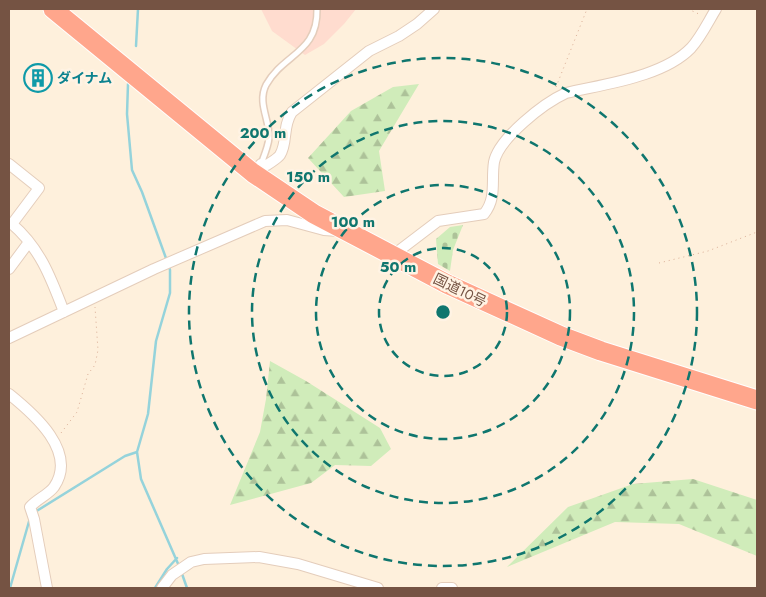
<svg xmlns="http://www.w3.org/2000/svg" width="766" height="597" viewBox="0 0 766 597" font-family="Jost,'Noto Sans JP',sans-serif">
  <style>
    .commercial { fill: #ffdccf }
    .forest { fill: url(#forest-firs) }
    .cemetery { fill: url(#cemetery-stones) }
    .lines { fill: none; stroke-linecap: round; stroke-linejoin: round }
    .stream { stroke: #95d3db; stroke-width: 2.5 }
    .lane-casing { stroke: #e4cdbb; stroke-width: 8 }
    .street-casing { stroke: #e4cdbb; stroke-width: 12 }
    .highway-casing { stroke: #fff; stroke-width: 21 }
    .path { stroke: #daad95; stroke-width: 1; stroke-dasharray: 1 4; stroke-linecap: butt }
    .lane { stroke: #fff; stroke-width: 5 }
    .street { stroke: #fff; stroke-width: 10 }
    .highway { stroke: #ffa68c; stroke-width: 19 }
    .ring { fill: none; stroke: #0f766e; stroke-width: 2.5; stroke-dasharray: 9 6 }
    .labels { text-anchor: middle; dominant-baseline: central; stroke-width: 5; stroke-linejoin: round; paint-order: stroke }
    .culture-label { font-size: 14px; font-weight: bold; fill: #0d838f; stroke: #fff3e4; text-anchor: start }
    .street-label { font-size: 14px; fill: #755343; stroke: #fff3e4 }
    .centre { fill: #0f766e; stroke: #fff3e4; stroke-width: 2.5 }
    .ring-label { font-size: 15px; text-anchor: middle; font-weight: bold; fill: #0f766e; stroke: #fff3e4; stroke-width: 5; stroke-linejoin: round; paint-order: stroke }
  </style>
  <defs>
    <pattern id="forest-firs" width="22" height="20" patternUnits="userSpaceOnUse" patternTransform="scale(1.25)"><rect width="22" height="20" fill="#d0ecba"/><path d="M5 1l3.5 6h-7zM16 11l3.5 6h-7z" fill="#adc299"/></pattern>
    <pattern id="cemetery-stones" width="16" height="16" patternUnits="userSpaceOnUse" patternTransform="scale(1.25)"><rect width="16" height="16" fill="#d0ecba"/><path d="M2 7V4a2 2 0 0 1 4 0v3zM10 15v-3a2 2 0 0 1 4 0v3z" fill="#adc299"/></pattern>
  </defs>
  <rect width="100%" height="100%" fill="#fef0dc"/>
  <path class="commercial" d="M261,9H356L344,24L324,44L305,55L272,31Z"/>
  <path class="forest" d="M419,84L379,151L385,191L344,197L308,158L351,111L393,87Z
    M270,361L306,381L380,428L391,449L371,466L335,465L311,483L230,505L260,432L266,399Z
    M693,479L757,500V556L679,524L615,522L507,567L568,507L633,484Z"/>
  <path class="cemetery" d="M463,225L453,250L450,271L438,264L436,239L450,227Z"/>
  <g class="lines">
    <path class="stream" d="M136,46L138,9
      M128,84L127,114L132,170L142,192L167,261
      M169,266L170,270V293L156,341L148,414L137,452L141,479L179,566
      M35,512L125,456L137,452
      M181,571L187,588
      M10,588L30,518
      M155,588L167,569L177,558"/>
    <defs>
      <path id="lane" d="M261,164C264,156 268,147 269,138C270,120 257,103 266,85C284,53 318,53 317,9"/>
      <path id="street" d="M9,164L39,188L12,224C40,248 51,278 64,312
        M253,173L261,164L267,165C271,162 277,159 280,155C288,142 282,127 292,112L369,51L399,36L417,24L434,9
        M392,256L438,221L484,214C497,198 491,181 494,162C499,138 544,103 566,93C604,84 663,77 691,48C701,37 708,22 716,9
        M9,269L29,242
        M9,338L154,269L265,221L287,220L324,230L338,231
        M9,394C34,414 78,452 54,487C48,495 37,499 30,507L34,519L47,588
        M162,588L172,575L191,562L204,559L259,557L298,564L378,588
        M442,588H452"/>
      <path id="highway" d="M53,9L253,173L314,214L447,284L561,336L601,351L757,400"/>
    </defs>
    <use href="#lane" class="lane-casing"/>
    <use href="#street" class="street-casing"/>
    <use href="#highway" class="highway-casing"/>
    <path class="path" d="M688,9L701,15
      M556,87L587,9
      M659,263L708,251L757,232
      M61,433L77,412L88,374L95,365L98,350L95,307"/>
    <use href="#lane" class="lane"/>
    <use href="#street" class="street"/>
    <use href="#highway" class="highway"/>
  </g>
  <g class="ring">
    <circle cx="443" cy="312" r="64"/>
    <circle cx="443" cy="312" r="127"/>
    <circle cx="443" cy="312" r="191"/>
    <circle cx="443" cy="312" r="254"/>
  </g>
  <defs>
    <symbol id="building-ring" viewBox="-11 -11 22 22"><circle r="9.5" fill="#fff3e4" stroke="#0f9aa8" stroke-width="1.5"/><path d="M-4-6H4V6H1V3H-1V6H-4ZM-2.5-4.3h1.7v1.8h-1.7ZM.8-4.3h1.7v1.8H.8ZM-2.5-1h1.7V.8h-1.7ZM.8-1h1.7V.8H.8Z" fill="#0f9aa8"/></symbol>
  </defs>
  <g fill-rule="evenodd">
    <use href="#building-ring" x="22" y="62" width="32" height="32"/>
  </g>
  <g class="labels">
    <g class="culture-label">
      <text x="57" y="78">ダイナム</text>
    </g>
    <g class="street-label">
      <text transform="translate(460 290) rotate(26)">国道10号</text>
    </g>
  </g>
  <circle cx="443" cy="312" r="8" class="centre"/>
  <g class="ring-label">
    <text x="263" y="138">200 m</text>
    <text x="308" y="182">150 m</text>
    <text x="353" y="227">100 m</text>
    <text x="398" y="272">50 m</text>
  </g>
  <rect width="766" height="597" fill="none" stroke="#755343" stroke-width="20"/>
</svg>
